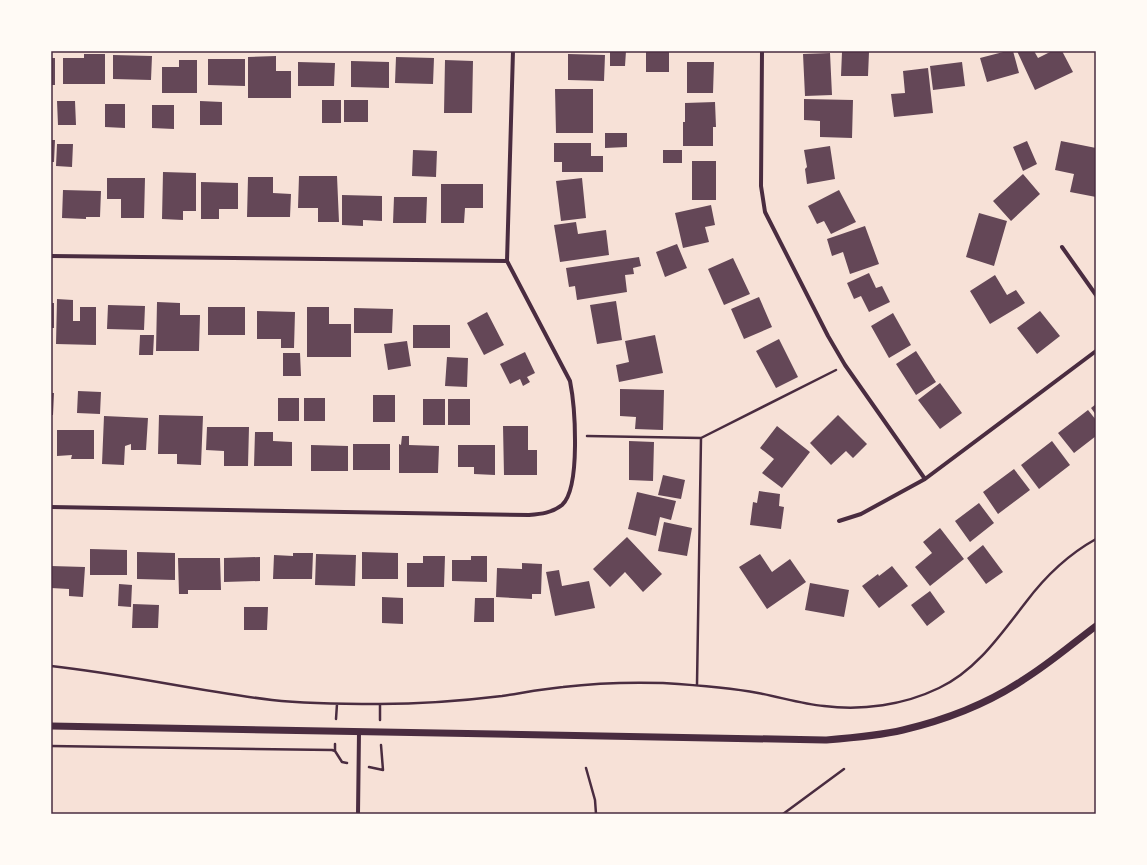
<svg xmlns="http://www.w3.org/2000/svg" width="1147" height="865" viewBox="0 0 1147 865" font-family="'Roboto Condensed',sans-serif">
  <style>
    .building { fill: #644757 }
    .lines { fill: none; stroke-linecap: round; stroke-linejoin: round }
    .path { stroke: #4a2c40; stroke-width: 2.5 }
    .minor { stroke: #4a2c40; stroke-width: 4 }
    .tertiary { stroke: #4a2c40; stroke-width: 7 }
    .neatline { fill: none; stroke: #4a2c40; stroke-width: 1.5 }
  </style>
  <rect width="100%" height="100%" fill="#f7e1d7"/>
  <path class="building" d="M610,51H626L625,66H610Z
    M646,51H669V72H646Z
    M1007,51H1013L1019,73L987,82L980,58Z
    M1017,51H1034L1038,58L1052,51H1062L1073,72L1035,90Z
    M842,52H869L868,76H841Z
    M830,53L832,95L805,96L803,54Z
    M84,54H105V84H63V58H84Z
    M568,54L605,55L604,81L568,80Z
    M113,55L152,56L151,80L113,79Z
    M276,56V71H291V98H248V57Z
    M396,57L434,58L433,84L395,83Z
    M51,58H55V85H51Z
    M208,59H245V86L208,85Z
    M179,60H197V93H162V67H179Z
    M445,60L473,61L472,113H444Z
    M351,61L389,62V88L351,87Z
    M298,62L335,63L334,86H298Z
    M687,62H714L713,93H687Z
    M962,62L965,86L933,90L930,66Z
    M928,68L933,113L894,117L891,94L905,93L903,71Z
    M555,89H593V133H556Z
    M804,99L853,100L852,138L820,137V121L804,120Z
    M322,100H341V123H322Z
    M344,100H368V122H344Z
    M57,101H75L76,125H58Z
    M200,101L222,102V125H200Z
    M715,102L716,127H713V146H683V122H685V103Z
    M105,104H125V128L105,127Z
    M152,105H174V129L152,128Z
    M605,133H627V147L605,148Z
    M51,140H55L54,162H51Z
    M1027,141L1037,164L1023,171L1013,147Z
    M1061,141L1096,148V197L1070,192L1074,174L1055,170Z
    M554,143H591V156H603V172H562V162H554Z
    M57,144H73L72,167L56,166Z
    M830,146L835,179L807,184L805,169L807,167L804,150Z
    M413,150L437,151L436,177L412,176Z
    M663,150H682V163H663Z
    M692,161H716V200H692Z
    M163,172L196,173V211H183V220L162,219Z
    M1023,174L1040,194L1011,221L993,201Z
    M299,176H337L339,222H318V208H298Z
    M248,177H273V193L291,194L290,217H247Z
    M107,178H145L144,218H121V199H107Z
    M582,178L586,218L561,221L556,181Z
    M201,182L238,183V209H219V219H201Z
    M441,184H483V208H465L464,223H441Z
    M63,190L101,191L100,217H86V219L62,218Z
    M839,190L856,222L831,234L824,221L817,224L808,206Z
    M342,195L382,196V221L363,220V226L342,225Z
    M394,197H427L426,223H393Z
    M711,205L715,225L705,227L709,242L683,248L675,213Z
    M979,213L1007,221L994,266L966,257Z
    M576,222L578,234L606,230L609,255L560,262L554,225Z
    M865,226L879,264L850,274L843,252L832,256L827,239Z
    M677,244L687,268L665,277L656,252Z
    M639,257L641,266L633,268L634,274L625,275L627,292L577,300L575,286L569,287L566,268Z
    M733,258L750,294L724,305L708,269Z
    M869,273L876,288L882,286L890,302L869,312L861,296L854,299L847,283Z
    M995,275L1007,295L1016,290L1025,303L990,324L970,291Z
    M759,297L772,327L744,339L731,309Z
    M57,299L73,300V321H80V307H96V345L56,344Z
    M616,301L622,340L597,344L590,305Z
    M157,302L180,303V315H200L199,351H156Z
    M51,303H54V328H51Z
    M108,305L145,306L144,330L107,329Z
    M208,307H245V335H208Z
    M307,307H329V324H351V357H307Z
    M354,308L393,309L392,333H354Z
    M257,311L295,312L294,348H281V339H257Z
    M1040,311L1060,336L1037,354L1017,328Z
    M487,312L504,345L484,355L467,323Z
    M893,313L911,345L889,358L871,326Z
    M413,325H450V348H413Z
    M140,335H154L153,355H139Z
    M655,335L663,373L619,382L616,365L629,362L625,341Z
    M779,339L798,377L776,388L756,351Z
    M407,341L411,366L388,370L384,344Z
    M916,351L936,382L916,395L896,364Z
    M525,352L535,373L527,377L530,382L523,386L520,379L510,384L500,364Z
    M283,353H300L301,376H283Z
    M447,357L468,358L467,387L445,386Z
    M940,383L962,413L940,429L918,400Z
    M620,389L664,390L663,430L635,429L636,417L620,416Z
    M78,391L101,392L100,414L77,413Z
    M51,393H54L53,415H51Z
    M373,395H395V422H373Z
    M278,398H299V421H278Z
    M304,398H325V421H304Z
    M423,399H445V425H423Z
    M448,399H470V425H448Z
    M1096,404V415L1091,408Z
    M1088,410L1096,420V436L1074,453L1058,433Z
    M159,415L203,416L201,465L177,464V454H158Z
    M838,415L867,444L853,458L846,451L831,465L810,443Z
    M104,416L148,418L146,450H131V444L125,446L124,465L102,464Z
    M503,426H528V450H537V475H504Z
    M777,426L810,452L782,488L762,473L774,459L760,448Z
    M207,427H249L248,466H224V451L206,450Z
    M57,430H94V459H71L72,455L57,456Z
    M255,432H273V441L292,442V466H254Z
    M402,436H409V445L439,446L438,473H399V444L401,445Z
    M629,441L654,442L653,481L629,480Z
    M1052,441L1070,465L1039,489L1021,465Z
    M353,444H390V470H353Z
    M311,445L348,446V471H311Z
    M458,445H495V475L474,474V467H458Z
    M1014,469L1030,490L998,514L983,492Z
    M663,475L685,480L681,499L658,495Z
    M759,491L780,494L779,506L784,507L781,529L750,525L753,502L757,503Z
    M637,492L676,501L671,520L660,517L656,536L628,529Z
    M979,503L994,523L970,542L955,521Z
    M664,522L692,528L687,556L658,551Z
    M940,528L964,559L930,586L915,567L932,553L923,542Z
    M627,537L662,574L643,592L625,572L610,587L593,569Z
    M983,545L1003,572L986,584L967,558Z
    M90,549L127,550V575H90Z
    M137,552L175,553V580L137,579Z
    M362,552L398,553V579H362Z
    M293,553H313L312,579H273L274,555L293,556Z
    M316,554L356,555L355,586L315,585Z
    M760,554L772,572L790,559L806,582L767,609L739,567Z
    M423,556H445L444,587H407V563H423Z
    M471,556H487V582L452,581V560H471Z
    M260,557V581L224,582V558Z
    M178,558H220L221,590H188V594H179Z
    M522,563L542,564L541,594H532V599L496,597L497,568L522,569Z
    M51,566L85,567L83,597L69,596V589L51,588Z
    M892,566L908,586L879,608L862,586L878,574L879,576Z
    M559,570L562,586L589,581L595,608L555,616L546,572Z
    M810,583L849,590L844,617L805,610Z
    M119,584L132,585L131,607L118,606Z
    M930,591L945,612L927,626L911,605Z
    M382,597L403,598V624L382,623Z
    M475,598H494V622H474Z
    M133,604L159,605L158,628H132Z
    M244,607H268L267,630H244Z"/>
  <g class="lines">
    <path class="path" d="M587,436L701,438L836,370
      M51,666C125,674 198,691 272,700C308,704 343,704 379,704C420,704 461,701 502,696C522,693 542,689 563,687C596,683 630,682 663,683C695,685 727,687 758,693C780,697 802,704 824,706C862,711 904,705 939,688C976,671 1001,634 1026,602C1044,578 1069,554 1096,539
      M697,685L701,438
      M336,719L337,704
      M380,720V704
      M51,746L332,750L335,751V744
      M335,751L342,762L347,763
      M369,767L383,770L381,745
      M586,768L595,800L596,814
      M783,814L844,769"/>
    <path class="minor" d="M762,51L761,186L765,212L828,336L845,365L925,479L1096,351
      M1062,247L1096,295
      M51,256L507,261
      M51,507L529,515C541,514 552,513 562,505C581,488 575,406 570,381L507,261L513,51
      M839,521L861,514L925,479
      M358,814L359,732"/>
    <path class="tertiary" d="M51,726L825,740C851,738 878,736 903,730C945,720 987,704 1023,680C1049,664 1072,644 1096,626"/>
  </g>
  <rect width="1147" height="865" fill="none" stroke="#fffaf5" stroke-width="104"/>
  <rect x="52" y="52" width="1043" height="761" class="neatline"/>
</svg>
